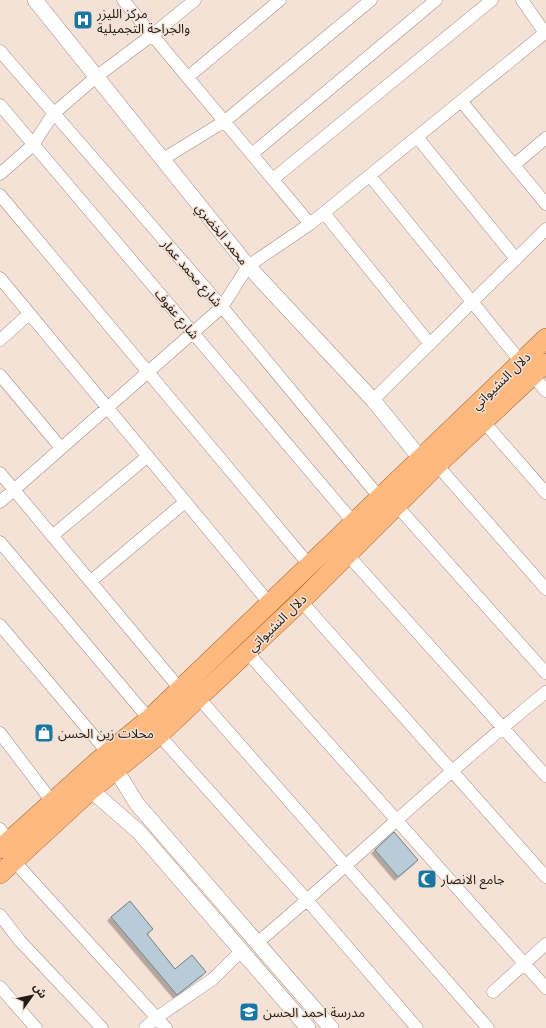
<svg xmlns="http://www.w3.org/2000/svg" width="546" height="1028" viewBox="0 0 546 1028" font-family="Poppins,'Noto Sans Arabic',sans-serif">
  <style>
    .building { fill: #b8cbd7; stroke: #6e7f8a; filter: url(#shadow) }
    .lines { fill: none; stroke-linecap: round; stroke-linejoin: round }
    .minor-casing { stroke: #a18f84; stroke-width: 13 }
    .tertiary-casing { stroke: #a18f84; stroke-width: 16 }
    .primary-casing { stroke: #b16425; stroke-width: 20 }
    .minor { stroke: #fff; stroke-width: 12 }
    .tertiary { stroke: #fff; stroke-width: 15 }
    .primary { stroke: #feb981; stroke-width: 19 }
    .labels { text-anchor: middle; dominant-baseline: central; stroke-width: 3; stroke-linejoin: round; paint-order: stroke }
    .poi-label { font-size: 13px; fill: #221c17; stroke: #f5e2d6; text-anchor: start }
    .street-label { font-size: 13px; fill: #221c17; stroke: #f5e2d6 }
  </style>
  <defs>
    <filter id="shadow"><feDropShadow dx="-3.5" dy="3.5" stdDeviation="0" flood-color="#0004"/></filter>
  </defs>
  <rect width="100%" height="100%" fill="#f5e2d6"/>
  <path class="building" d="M394,832L418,860L398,877L375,850Z
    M130,901L153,929L147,934L175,969L192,955L206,972L177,995L111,917Z"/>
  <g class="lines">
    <defs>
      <path id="minor" d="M123,0L310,224
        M522,0L545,33
        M0,51L222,307L380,498
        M188,77L280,0
        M461,101L546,204
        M0,105L354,523
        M417,137L516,259
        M252,154L436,0
        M163,159L225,121L371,0
        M514,165L546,138
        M0,174L33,145L53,114L96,77L152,35L195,0
        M370,176L521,362
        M273,179L492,0
        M0,195L310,566
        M324,213L430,344
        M0,278L270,604
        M0,340L29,314
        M0,375L61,448
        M533,376L546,391
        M373,400L546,229
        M484,422L546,493
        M437,465L546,589
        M0,473L180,689
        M0,502L222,307L248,266L310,224L546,32
        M397,506L546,673
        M52,536L148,456
        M0,542L149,719
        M347,554L546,776
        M91,581L185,502
        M301,601L546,877
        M0,625L108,753
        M247,652L546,988
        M198,697L488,1028
        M0,733L53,803
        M159,735L307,900L417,1028
        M0,829L9,841
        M14,861L166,1028
        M0,915L20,941L102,1028
        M257,943C354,861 446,772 546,692
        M0,987L36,1028
        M493,992L546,944
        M145,1028L156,1018L213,979L241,951"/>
      <path id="tertiary" d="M35,0L248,266L373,400L420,458
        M107,764L116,770L137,804L331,1028
        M84,784L139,832L308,1028"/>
      <path id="primary" d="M0,849L100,759L149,719L546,338
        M0,874L91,790L159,735L301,601L437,465L546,363"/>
    </defs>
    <use href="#minor" class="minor-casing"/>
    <use href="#tertiary" class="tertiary-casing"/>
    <use href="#primary" class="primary-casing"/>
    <use href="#minor" class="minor"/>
    <use href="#tertiary" class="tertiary"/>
    <use href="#primary" class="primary"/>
  </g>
  <defs>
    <symbol id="hospital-square" viewBox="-11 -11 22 22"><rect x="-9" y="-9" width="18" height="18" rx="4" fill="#1777a4" stroke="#f5e2d6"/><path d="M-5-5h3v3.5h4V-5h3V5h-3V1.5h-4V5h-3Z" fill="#fff"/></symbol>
    <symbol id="shop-square" viewBox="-11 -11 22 22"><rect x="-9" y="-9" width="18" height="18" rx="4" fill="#1777a4" stroke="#f5e2d6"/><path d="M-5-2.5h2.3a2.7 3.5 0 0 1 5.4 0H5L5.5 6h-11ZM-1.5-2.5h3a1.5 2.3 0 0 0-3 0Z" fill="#fff"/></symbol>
    <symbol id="mosque-square" viewBox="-11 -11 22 22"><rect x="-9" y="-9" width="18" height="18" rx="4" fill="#1777a4" stroke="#f5e2d6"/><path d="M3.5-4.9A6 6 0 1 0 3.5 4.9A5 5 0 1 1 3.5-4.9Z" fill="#fff"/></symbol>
    <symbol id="school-square" viewBox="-11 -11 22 22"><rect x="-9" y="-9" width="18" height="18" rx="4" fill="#1777a4" stroke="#f5e2d6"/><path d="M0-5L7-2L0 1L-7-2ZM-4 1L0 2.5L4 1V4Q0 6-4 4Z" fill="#fff"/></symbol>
  </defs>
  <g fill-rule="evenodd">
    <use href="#hospital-square" x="72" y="9" width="22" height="22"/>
    <use href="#shop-square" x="33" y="722" width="22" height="22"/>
    <use href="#mosque-square" x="416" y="868" width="22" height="22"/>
    <use href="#school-square" x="238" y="1001" width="22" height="22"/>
  </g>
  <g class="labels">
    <g class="poi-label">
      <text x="97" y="13">مركز الليزر<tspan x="97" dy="15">والجراحة التجميلية</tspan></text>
      <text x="58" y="733">محلات زين الحسن</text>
      <text x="441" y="879">جامع الانصار</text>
      <text x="263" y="1012">مدرسة احمد الحسن</text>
    </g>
    <g class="street-label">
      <text transform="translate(222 234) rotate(51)">محمد الخضري</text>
      <text transform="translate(192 273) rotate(49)">شارع محمد عمار</text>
      <text transform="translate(177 314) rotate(50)">شارع عفوف</text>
      <text transform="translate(501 381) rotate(-44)">دلال النشيواتي</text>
      <text transform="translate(277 623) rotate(-44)">دلال النشيواتي</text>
    </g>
  </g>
  <g transform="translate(32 996) rotate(57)" stroke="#f5e2d6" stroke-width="3" paint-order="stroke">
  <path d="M0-3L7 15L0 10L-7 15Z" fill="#221c17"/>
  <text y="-6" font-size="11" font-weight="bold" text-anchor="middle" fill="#221c17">ش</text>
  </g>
</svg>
